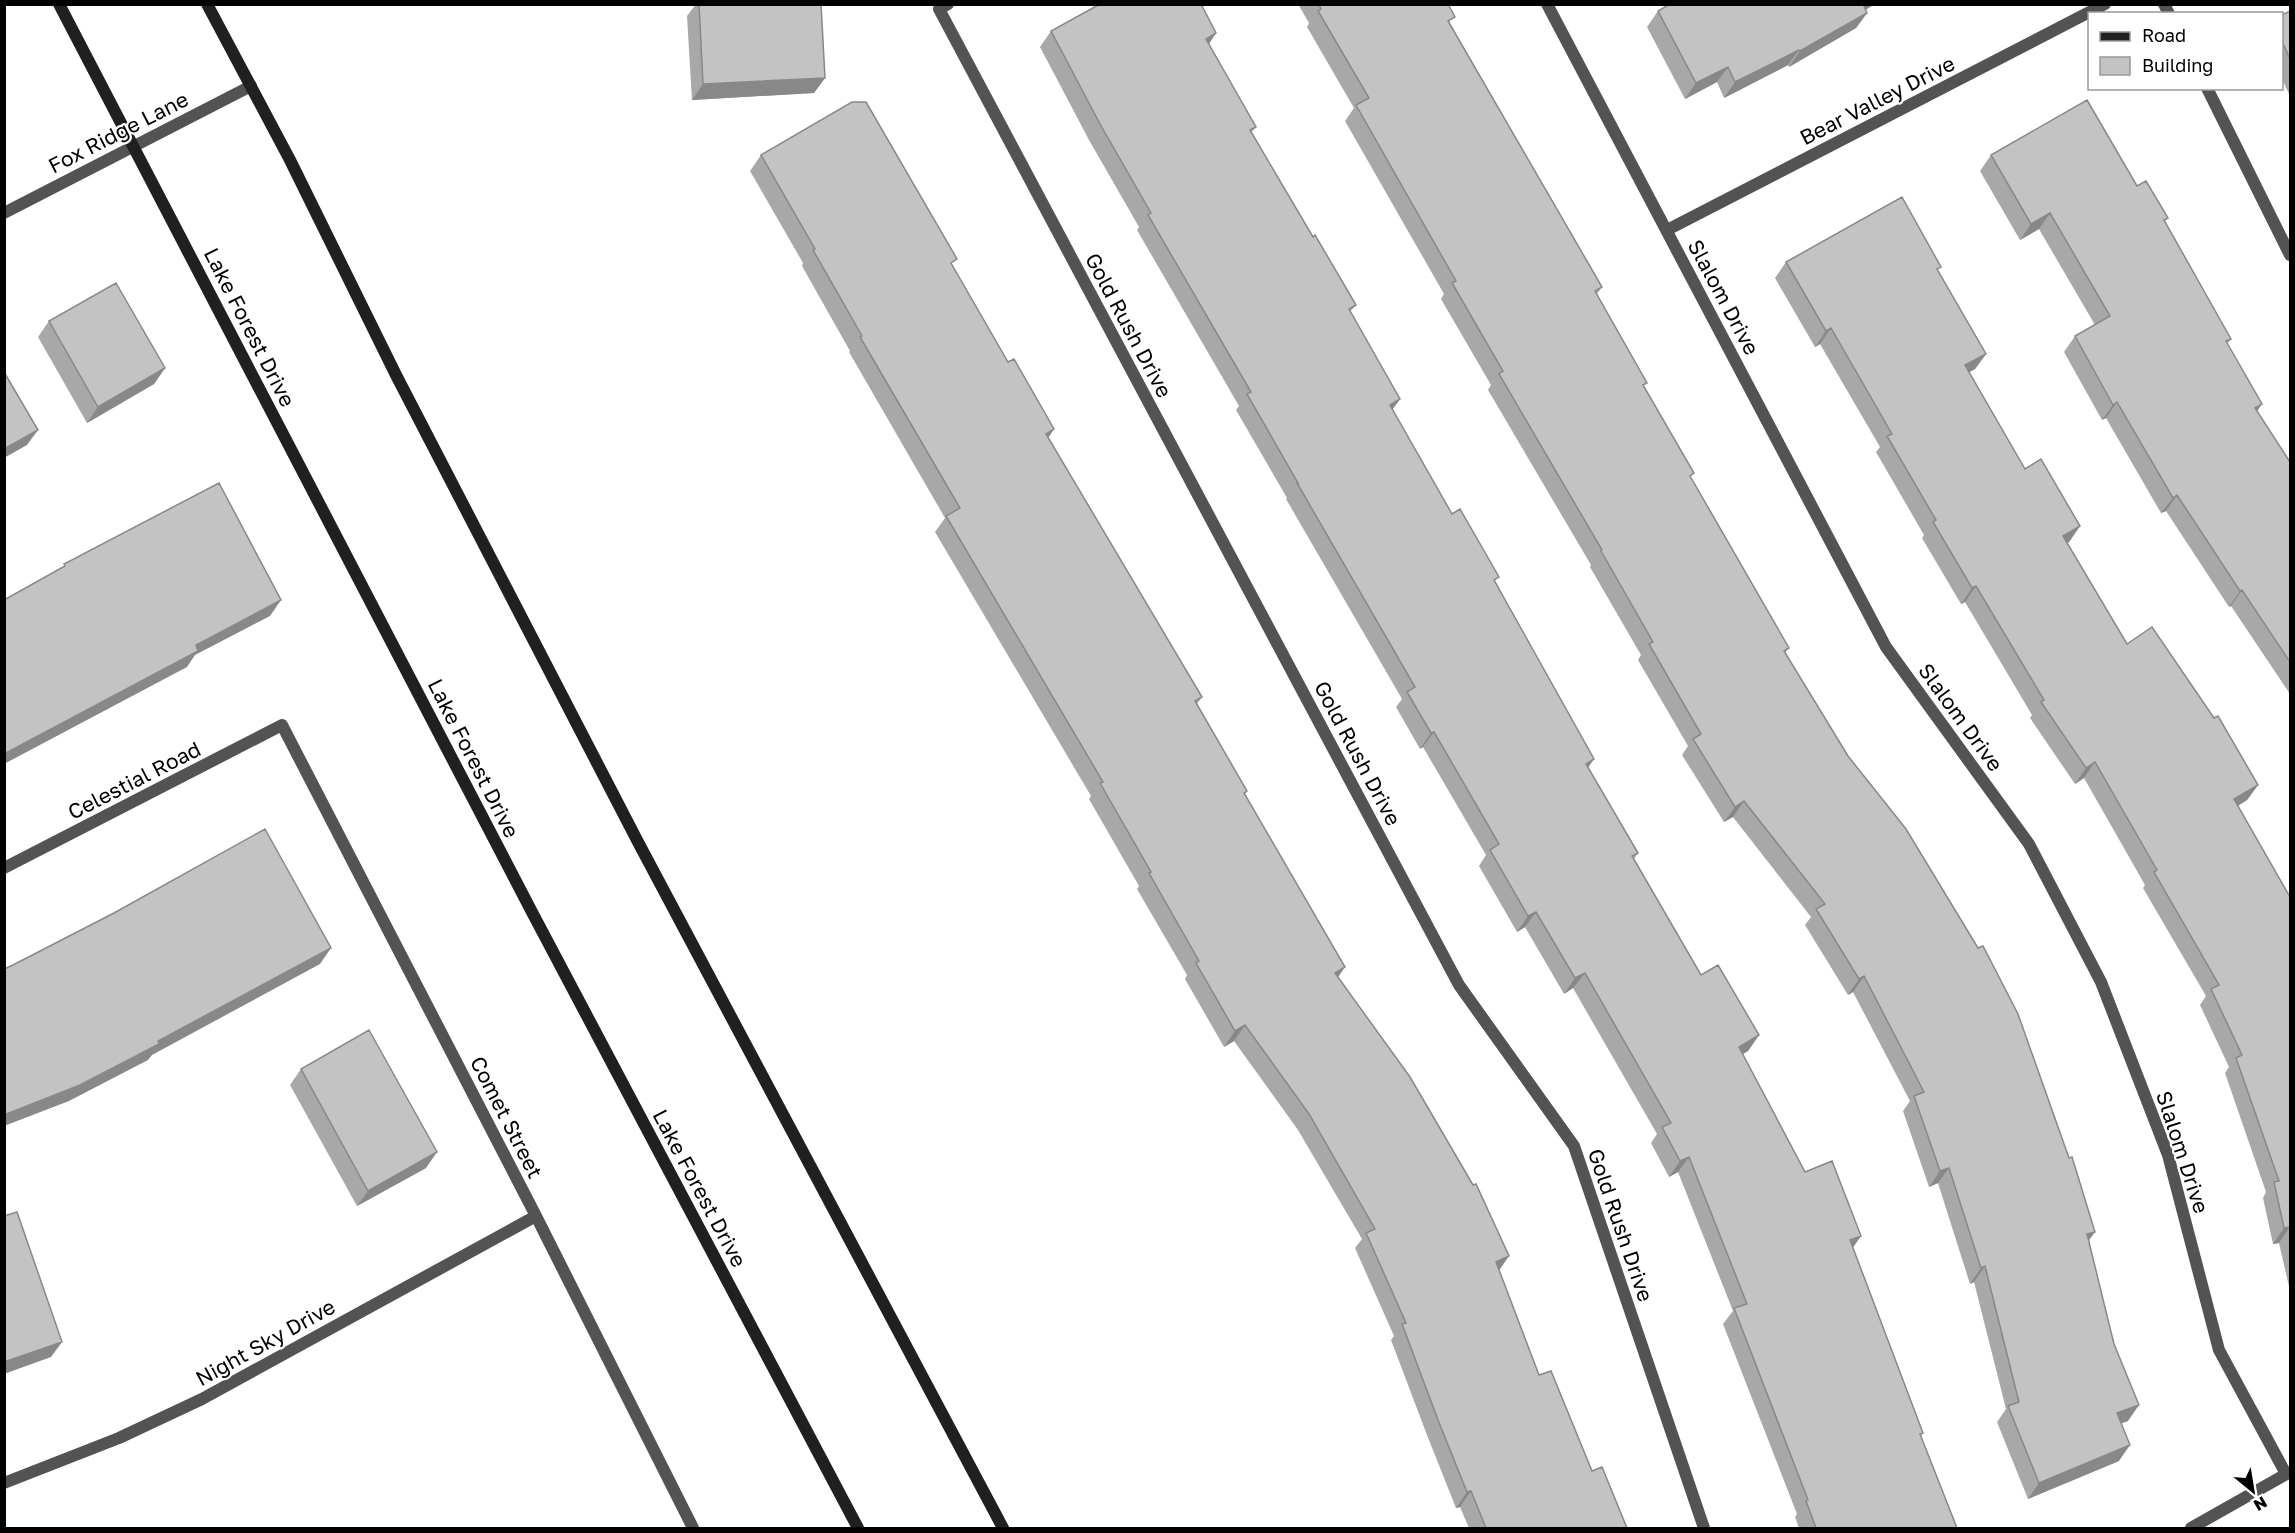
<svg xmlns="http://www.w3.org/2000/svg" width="2295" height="1533" viewBox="0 0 2295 1533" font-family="'Golos Text',sans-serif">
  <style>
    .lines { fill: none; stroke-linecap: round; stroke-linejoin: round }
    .minor { stroke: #535353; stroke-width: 12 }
    .secondary { stroke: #202020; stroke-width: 12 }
    .wall { fill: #a8a8a8 }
    .shaded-wall { fill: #888 }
    .building { fill: #c3c3c3; stroke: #888; stroke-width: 1.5 }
    .labels { text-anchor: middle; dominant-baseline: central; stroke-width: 4.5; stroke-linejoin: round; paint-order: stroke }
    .street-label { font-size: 21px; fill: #000; stroke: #fff }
  </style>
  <rect width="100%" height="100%" fill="#fff"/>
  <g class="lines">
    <path class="minor" d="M948,4L939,9L1459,985L1574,1146L1704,1528
      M1547,4L1886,647L2029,844L2101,982L2168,1155L2219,1350L2286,1474
      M2164,4L2169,14
      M2207,88L2290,255
      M4,213L251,86
      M1667,230L2105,4
      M4,868L282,725L536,1216L693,1528
      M4,1483L119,1438L202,1399L536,1216
      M2191,1528L2290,1472"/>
    <path class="secondary" d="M59,4L533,914L858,1528
      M207,4L290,160L396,375L638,842L1003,1528"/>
  </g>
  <path class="wall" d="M696,4H821L825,78L814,93L692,100L687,16Z
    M1298,4H1448L1450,24L1602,287L1597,294L1691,478L1789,648L1785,653L2089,1241L2128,1421L2121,1423L2119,1461L2028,1499L1997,1422L2006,1409L1974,1282L1970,1284L1938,1183L1929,1187L1903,1111L1910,1101L1853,992L1848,995L1805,925L1811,917L1733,817L1724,822L1682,755L1688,746L1638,660L1641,655L1590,567L1591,565L1488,390L1491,385L1441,299L1444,294L1345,121L1354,108L1307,27L1309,23Z
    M1866,10L1867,13L1856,28L1789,67L1788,65L1724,98L1717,82L1685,99L1647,27L1658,11Z
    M2290,11V96L2282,79V15Z
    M1051,31L1216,33L1209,44L1256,127L1251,133L1313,237L1356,305L1350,312L1400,399L1392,410L1452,514L1496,582L1588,767L1638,853L1634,859L1701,975L1759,1035L1748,1051L1742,1054L1805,1172L1853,1248L1923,1433L1921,1436L1957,1528H1799L1795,1517L1797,1514L1723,1324L1733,1311L1678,1172L1669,1177L1651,1143L1657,1134L1573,988L1564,994L1525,927L1517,932L1479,866L1486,855L1423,747L1420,749L1396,707L1402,699L1286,499L1287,498L1236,410L1239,406L1137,230L1139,227L1089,140L1040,47Z
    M761,155L952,266L1008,362L1054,429L1048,438L1202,697L1197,704L1247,791L1245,794L1338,978L1499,1270L1539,1375L1592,1471L1627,1528H1469L1460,1507L1456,1508L1427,1435L1391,1340L1394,1336L1355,1248L1362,1239L1298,1130L1234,1041L1224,1047L1185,979L1187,975L1137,889L1139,886L1089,799L1091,796L935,532L945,518L849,352L850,351L802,266L803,263L750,171Z
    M1991,155L2137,186L2168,218L2165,221L2231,339L2227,344L2257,411L2290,462V694L2231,606L2229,607L2166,511L2161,513L2106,418L2102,420L2064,352L2075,336L2095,325L2039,229L2020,240L1980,171Z
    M1786,262L1938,271L1986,354L1975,369L1969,372L2025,469L2080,526L2069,542L2067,543L2127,644L2258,785L2247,800L2238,806L2290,897V1291L2279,1243L2273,1244L2263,1198L2266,1192L2225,1073L2229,1067L2200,1005L2206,996L2143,888L2145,885L2084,778L2075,784L2030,718L2032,715L1965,602L1961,604L1922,538L1924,535L1876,452L1880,447L1820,344L1815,347L1775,278Z
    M49,321L165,368L154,384L87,423L38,337Z
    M301,1069L426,1168L357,1206L290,1085Z"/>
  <path class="shaded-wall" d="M1861,4H1875L1851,19Z
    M1867,13L1856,28L1789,67L1800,51Z
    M1216,33L1205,49L1206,39Z
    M1799,50L1788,65L1724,98L1735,82Z
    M1728,67L1717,82L1685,99L1696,83Z
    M825,78L814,93L692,100L703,84Z
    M2050,213L2039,229L2020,240L2031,224Z
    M1831,328L1820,344L1815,347L1826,331Z
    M1986,354L1975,369L1954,381L1965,365Z
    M165,368L154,384L87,423L98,407Z
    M1400,399L1389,414L1390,405Z
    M2117,402L2106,418L2102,420L2113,405Z
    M2262,404L2251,420L2255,408Z
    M1054,429L1043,445L1046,434Z
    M38,430L27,445L4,458V449Z
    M2177,495L2166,511L2161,513L2173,498Z
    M2080,526L2069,542L2052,552L2063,536Z
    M1976,586L1965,602L1961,604L1972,588Z
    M2242,590L2231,606L2229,607L2240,591Z
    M281,600L270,616L195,655L187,667L4,764V754L196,645Z
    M1434,732L1423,747L1420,749L1431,733Z
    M1594,759L1583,775L1586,764Z
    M2095,762L2084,778L2075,784L2086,768Z
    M2258,785L2247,800L2223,815L2234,799Z
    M1744,801L1733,817L1724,822L1735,807Z
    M1536,912L1525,927L1517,932L1528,916Z
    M331,948L320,964L152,1055L148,1060L69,1101L4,1126V1115L158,1041Z
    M1345,967L1334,983L1335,973Z
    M1585,973L1573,988L1564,994L1575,978Z
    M1864,976L1853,992L1848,995L1859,979Z
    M1245,1025L1234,1041L1224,1047L1235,1031Z
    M1759,1035L1748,1051L1728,1063L1739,1047Z
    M437,1152L426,1168L357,1206L368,1191Z
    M1689,1157L1678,1172L1669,1177L1680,1161Z
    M1949,1168L1938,1183L1929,1187L1940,1171Z
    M2290,1227L2279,1243L2273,1244L2284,1228Z
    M2095,1232L2084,1247L2087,1234Z
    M1861,1236L1850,1252V1240Z
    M1509,1256L1498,1272L1496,1262Z
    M1985,1266L1974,1282L1970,1284L1981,1268Z
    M62,1342L51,1357L4,1374V1362Z
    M2139,1405L2128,1421L2106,1429L2117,1413Z
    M2130,1445L2119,1461L2028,1499L2039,1483Z
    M1471,1491L1460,1507L1456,1508L1467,1492Z"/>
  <path class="building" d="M699,4H821L825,78L703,84Z
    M1100,4H1201L1216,33L1206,39L1256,127L1250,130L1313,237L1315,235L1356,305L1349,309L1400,399L1390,405L1452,514L1460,509L1499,577L1494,580L1594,759L1586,764L1638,853L1632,856L1701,975L1718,965L1759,1035L1739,1047L1805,1172L1832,1161L1861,1236L1850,1240L1923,1433L1920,1434L1957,1528H1816L1806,1501L1808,1500L1734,1308L1747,1304L1689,1157L1680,1161L1662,1127L1671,1123L1585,973L1575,978L1536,912L1528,916L1490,850L1499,844L1434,732L1431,733L1407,692L1415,687L1297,483H1298L1247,394L1251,392L1148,215L1151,213L1100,124L1051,31Z
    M1319,4H1448L1455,17L1448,21L1602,287L1595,291L1647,383L1643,385L1694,473L1690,476L1789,648L1784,651L1848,756L1906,829L1978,948L1983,946L2018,1014L2069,1158L2072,1157L2095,1232L2087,1234L2114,1344L2139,1405L2117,1413L2130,1445L2039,1483L2008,1406L2019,1402L1985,1266L1981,1268L1949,1168L1940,1171L1914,1096L1924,1092L1864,976L1859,979L1816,909L1825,904L1744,801L1735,807L1693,739L1701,734L1649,644L1653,642L1601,551L1602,550L1499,374L1503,371L1452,283L1456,281L1356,105L1369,98L1318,11L1321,9Z
    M1670,4H1863L1867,13L1800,51L1799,50L1735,82L1728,67L1696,83L1658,11Z
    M2290,11V59L2282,41V15Z
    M2087,100L2137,186L2146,181L2168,218L2164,220L2231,339L2226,341L2262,404L2255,408L2290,462V662L2242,590L2240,591L2177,495L2173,498L2117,402L2113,405L2075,336L2110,316L2050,213L2031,224L1991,155Z
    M852,102H866L957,259L951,263L1008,362L1014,359L1054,429L1046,434L1202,697L1195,701L1247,791L1244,793L1345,967L1335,973L1410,1077L1473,1185L1476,1184L1509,1256L1496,1262L1539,1375L1551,1371L1592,1471L1602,1467L1627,1528H1486L1471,1491L1467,1492L1438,1420L1402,1324L1406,1323L1366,1233L1375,1229L1309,1114L1245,1025L1235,1031L1196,963L1199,961L1149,873L1151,872L1100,783L1103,782L946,516L960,508L860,337L862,336L813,250L815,249L761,155Z
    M1902,197L1941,267L1937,269L1986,354L1965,365L2025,469L2041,459L2080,526L2063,536L2127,644L2152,627L2214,718L2218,716L2258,785L2234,799L2290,897V1231V1227L2284,1228L2274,1182L2279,1181L2236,1058L2242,1055L2211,989L2219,985L2154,872L2157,870L2095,762L2086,768L2041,702L2044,700L1976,586L1972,588L1933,522L1936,520L1887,436L1892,434L1831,328L1826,331L1786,262Z
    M116,283L165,368L98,407L49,321Z
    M4,372L38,430L4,449Z
    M219,483L281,600L196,645L198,651L4,754V600L65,566L64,564Z
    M265,829L331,948L158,1041L159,1044L80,1085L4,1115V969L13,965L114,913Z
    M369,1030L437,1152L368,1191L301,1069Z
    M17,1212L62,1342L4,1362V1216Z"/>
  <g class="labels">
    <g class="street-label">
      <text transform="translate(1877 100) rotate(-27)">Bear Valley Drive</text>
      <text transform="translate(118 132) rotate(-27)">Fox Ridge Lane</text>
      <text transform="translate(1724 297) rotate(62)">Slalom Drive</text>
      <text transform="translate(1129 325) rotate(62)">Gold Rush Drive</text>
      <text transform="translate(250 327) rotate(63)">Lake Forest Drive</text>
      <text transform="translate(1961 717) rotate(54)">Slalom Drive</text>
      <text transform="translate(1358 753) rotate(62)">Gold Rush Drive</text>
      <text transform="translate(474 758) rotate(63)">Lake Forest Drive</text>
      <text transform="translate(134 780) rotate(-27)">Celestial Road</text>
      <text transform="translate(507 1117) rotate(63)">Comet Street</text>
      <text transform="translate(2183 1152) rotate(72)">Slalom Drive</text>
      <text transform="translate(700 1188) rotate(62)">Lake Forest Drive</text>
      <text transform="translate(1621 1225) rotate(71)">Gold Rush Drive</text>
      <text transform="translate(265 1342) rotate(-29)">Night Sky Drive</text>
    </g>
  </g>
  <rect width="2295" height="1533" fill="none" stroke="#000000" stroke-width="12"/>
  <rect x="2088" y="12" width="195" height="78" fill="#ffffff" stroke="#999999" stroke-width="1.5"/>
  <rect x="2100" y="32" width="30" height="9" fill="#202020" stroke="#999999" stroke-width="1.5"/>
  <text x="2142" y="42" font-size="18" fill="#000000">Road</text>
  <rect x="2100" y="57" width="30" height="18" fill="#c3c3c3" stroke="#999999" stroke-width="1.5"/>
  <text x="2142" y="72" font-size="18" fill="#000000">Building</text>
  <g transform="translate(2253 1491) rotate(150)" stroke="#ffffff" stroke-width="4.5" paint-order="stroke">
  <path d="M0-4.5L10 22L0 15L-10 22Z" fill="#000000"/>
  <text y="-9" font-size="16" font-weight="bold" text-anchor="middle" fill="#000000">N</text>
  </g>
</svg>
